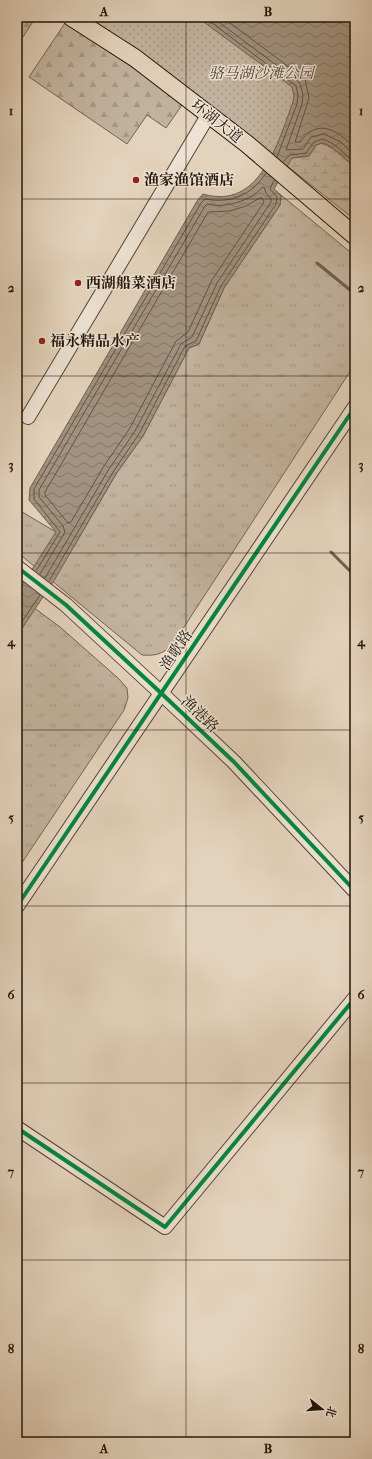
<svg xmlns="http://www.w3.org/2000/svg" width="372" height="1459" viewBox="0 0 372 1459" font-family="'IM FELL French Canon','Noto Serif SC',serif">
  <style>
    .grass { fill: url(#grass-tufts); stroke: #726454 }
    .forest { fill: url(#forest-firs); stroke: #726454 }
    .wetland { fill: url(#wetland-marsh); stroke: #726454 }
    .park { fill: url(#park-dots); stroke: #726454 }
    .water { fill: url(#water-waves); stroke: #6e6050 }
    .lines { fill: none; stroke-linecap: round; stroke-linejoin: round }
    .shore { stroke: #625344; stroke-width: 1 }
    .stream { stroke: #6e6050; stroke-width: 3 }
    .minor-casing { stroke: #524436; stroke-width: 16 }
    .major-casing { stroke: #21140a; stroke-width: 19 }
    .minor { stroke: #ede2d3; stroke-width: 14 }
    .major { stroke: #e4d3bc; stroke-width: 17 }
    .cycleway-casing { stroke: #ede2d3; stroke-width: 6 }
    .cycleway { stroke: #00873e; stroke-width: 4 }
    .grid { fill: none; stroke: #21140a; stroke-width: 1; stroke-opacity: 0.55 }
    .poi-dot { fill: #8f2418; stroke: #ede2d3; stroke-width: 1.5 }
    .labels { text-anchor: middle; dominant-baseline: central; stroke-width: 3; stroke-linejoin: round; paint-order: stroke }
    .park-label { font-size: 15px; font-style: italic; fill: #524436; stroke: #ede2d3 }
    .street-label { font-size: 15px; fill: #21140a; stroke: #ede2d3 }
    .poi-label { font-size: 15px; font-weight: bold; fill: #21140a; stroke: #ede2d3; text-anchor: start }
    .neatline { fill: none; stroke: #21140a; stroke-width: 1.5 }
    .grid-label { font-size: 13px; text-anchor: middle; font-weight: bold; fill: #21140a }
  </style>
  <defs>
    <pattern id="grass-tufts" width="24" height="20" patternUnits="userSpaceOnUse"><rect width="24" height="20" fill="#c3b39e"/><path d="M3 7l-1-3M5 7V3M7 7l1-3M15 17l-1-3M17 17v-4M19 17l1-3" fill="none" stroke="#a79987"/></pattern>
    <pattern id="forest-firs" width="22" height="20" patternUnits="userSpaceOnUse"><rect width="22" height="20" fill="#c3b39e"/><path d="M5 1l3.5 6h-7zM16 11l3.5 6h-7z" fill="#a79987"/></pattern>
    <pattern id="wetland-marsh" width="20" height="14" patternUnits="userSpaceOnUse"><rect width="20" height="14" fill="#c3b39e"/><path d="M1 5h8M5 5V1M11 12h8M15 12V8" fill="none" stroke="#a79987"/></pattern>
    <pattern id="park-dots" width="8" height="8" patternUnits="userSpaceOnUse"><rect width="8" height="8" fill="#c3b39e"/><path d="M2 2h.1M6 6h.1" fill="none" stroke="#a79987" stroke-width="1.8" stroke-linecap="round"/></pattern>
    <pattern id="water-waves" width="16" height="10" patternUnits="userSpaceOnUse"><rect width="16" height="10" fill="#a2927f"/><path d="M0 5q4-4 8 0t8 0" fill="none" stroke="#847666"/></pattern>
  </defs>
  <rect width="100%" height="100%" fill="#e4d3bc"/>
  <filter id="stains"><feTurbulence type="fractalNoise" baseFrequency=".005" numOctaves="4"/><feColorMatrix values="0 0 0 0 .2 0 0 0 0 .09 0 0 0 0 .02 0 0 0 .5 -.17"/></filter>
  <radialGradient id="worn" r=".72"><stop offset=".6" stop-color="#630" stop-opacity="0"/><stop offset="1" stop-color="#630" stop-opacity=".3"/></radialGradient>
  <path class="grass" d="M281,195L355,256V364L173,644C163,654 156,656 142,655L17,552V509L56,532L73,548L116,474L143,436L189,348L199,344L224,288L280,205Z
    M17,595L60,627L118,678L127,688L128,698L124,710L17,870Z"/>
  <path class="forest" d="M17,17H36L17,46Z
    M65,23L138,71L182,105L166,128L147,115L127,144L29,77Z"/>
  <path class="wetland" d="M322,143C336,148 343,159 355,166V220L286,165L292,158L309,156L316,145Z"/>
  <path class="park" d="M88,17H355V39L272,155C212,106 153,59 88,17Z"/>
  <path class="water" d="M197,17H355V166C343,159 336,148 322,143L316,145L309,156L292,158L274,189L281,195L280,205L224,288L199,344L189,348L143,436L116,474L55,579L17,636V593L56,532L29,500L30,488L197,201L203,194C260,211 278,142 293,102L294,96L292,87Z"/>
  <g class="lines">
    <path class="shore" d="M204,17L296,86L298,95L297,104L277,157
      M212,17L300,83L303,95L302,104L286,150L303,149L311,137L324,134L341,142L355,156
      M222,17L305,79L309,98L295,142H300C317,117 339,130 355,149
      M283,162L290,155L306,153L314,142L322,139C337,143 343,154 355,162
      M260,198H262L264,202L212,280L188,332L176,341L130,428L104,466L71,522L68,523L45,495V492L208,212L230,211L246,206Z
      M36,571L60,532L34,499V489L201,203L205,199C231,204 252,195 266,173
      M40,574L65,532L63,526L39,497V490L205,206L207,204C222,208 242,203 255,194C259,191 260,188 264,187L266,193L271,199V202L217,283L192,337L181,344L135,431L109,469L45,578
      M49,581L113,472L139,434L185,346L196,341L221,286L276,204L277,197L270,189L274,180
      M17,629L40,595"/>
    <path class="stream" d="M317,263L355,294
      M331,552L355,576"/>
    <defs>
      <path id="minor" d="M28,417L209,114
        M17,567L66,605L161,693L234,762L355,891
        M17,906L355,407
        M17,1128L165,1227L355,998"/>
      <path id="major" d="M71,17L135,58L247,144L355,236"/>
    </defs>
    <use href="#minor" class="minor-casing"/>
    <use href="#major" class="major-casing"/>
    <use href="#minor" class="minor"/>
    <use href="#major" class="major"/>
    <defs>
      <path id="cycleway" d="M17,567L66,605L161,693L234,762L355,891
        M17,906L355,407
        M17,1128L165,1227L355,998"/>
    </defs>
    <use href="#cycleway" class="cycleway-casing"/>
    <use href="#cycleway" class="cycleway"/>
  </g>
  <path class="grid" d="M186,17V1442M17,199H355M17,376H355M17,553H355M17,730H355M17,906H355M17,1083H355M17,1260H355"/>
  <g class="poi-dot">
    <circle cx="136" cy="180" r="4"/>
    <circle cx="78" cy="283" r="4"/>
    <circle cx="42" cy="341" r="4"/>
  </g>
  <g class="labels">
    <g class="park-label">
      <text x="261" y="73">骆马湖沙滩公园</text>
    </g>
    <g class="street-label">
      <text transform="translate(217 121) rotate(38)">环湖大道</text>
      <text transform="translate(176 650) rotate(-56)">渔歌路</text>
      <text transform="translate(200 714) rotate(44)">渔港路</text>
    </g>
    <g class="poi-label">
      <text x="144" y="180">渔家渔馆酒店</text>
      <text x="86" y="283">西湖船菜酒店</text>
      <text x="50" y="341">福永精品水产</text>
    </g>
  </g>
  <rect width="372" height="1459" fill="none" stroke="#e4d3bc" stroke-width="44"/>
  <g transform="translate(322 1409) rotate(107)" stroke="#ede2d3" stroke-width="3" paint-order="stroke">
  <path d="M0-3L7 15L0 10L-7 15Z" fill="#21140a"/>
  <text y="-6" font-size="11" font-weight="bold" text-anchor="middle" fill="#21140a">北</text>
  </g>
  <rect x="22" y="22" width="328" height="1415" class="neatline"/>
  <g class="grid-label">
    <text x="104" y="16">A</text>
    <text x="268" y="16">B</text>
    <text x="11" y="115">1</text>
    <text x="361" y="115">1</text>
    <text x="11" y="292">2</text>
    <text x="361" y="292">2</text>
    <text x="11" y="469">3</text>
    <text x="361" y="469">3</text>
    <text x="11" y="646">4</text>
    <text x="361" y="646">4</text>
    <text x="11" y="822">5</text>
    <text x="361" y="822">5</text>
    <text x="11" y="999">6</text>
    <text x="361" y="999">6</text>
    <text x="11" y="1176">7</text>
    <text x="361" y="1176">7</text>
    <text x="11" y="1353">8</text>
    <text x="361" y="1353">8</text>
    <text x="104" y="1453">A</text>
    <text x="268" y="1453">B</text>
  </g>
  <rect width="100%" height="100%" filter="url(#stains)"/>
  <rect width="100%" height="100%" fill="url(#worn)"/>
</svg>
